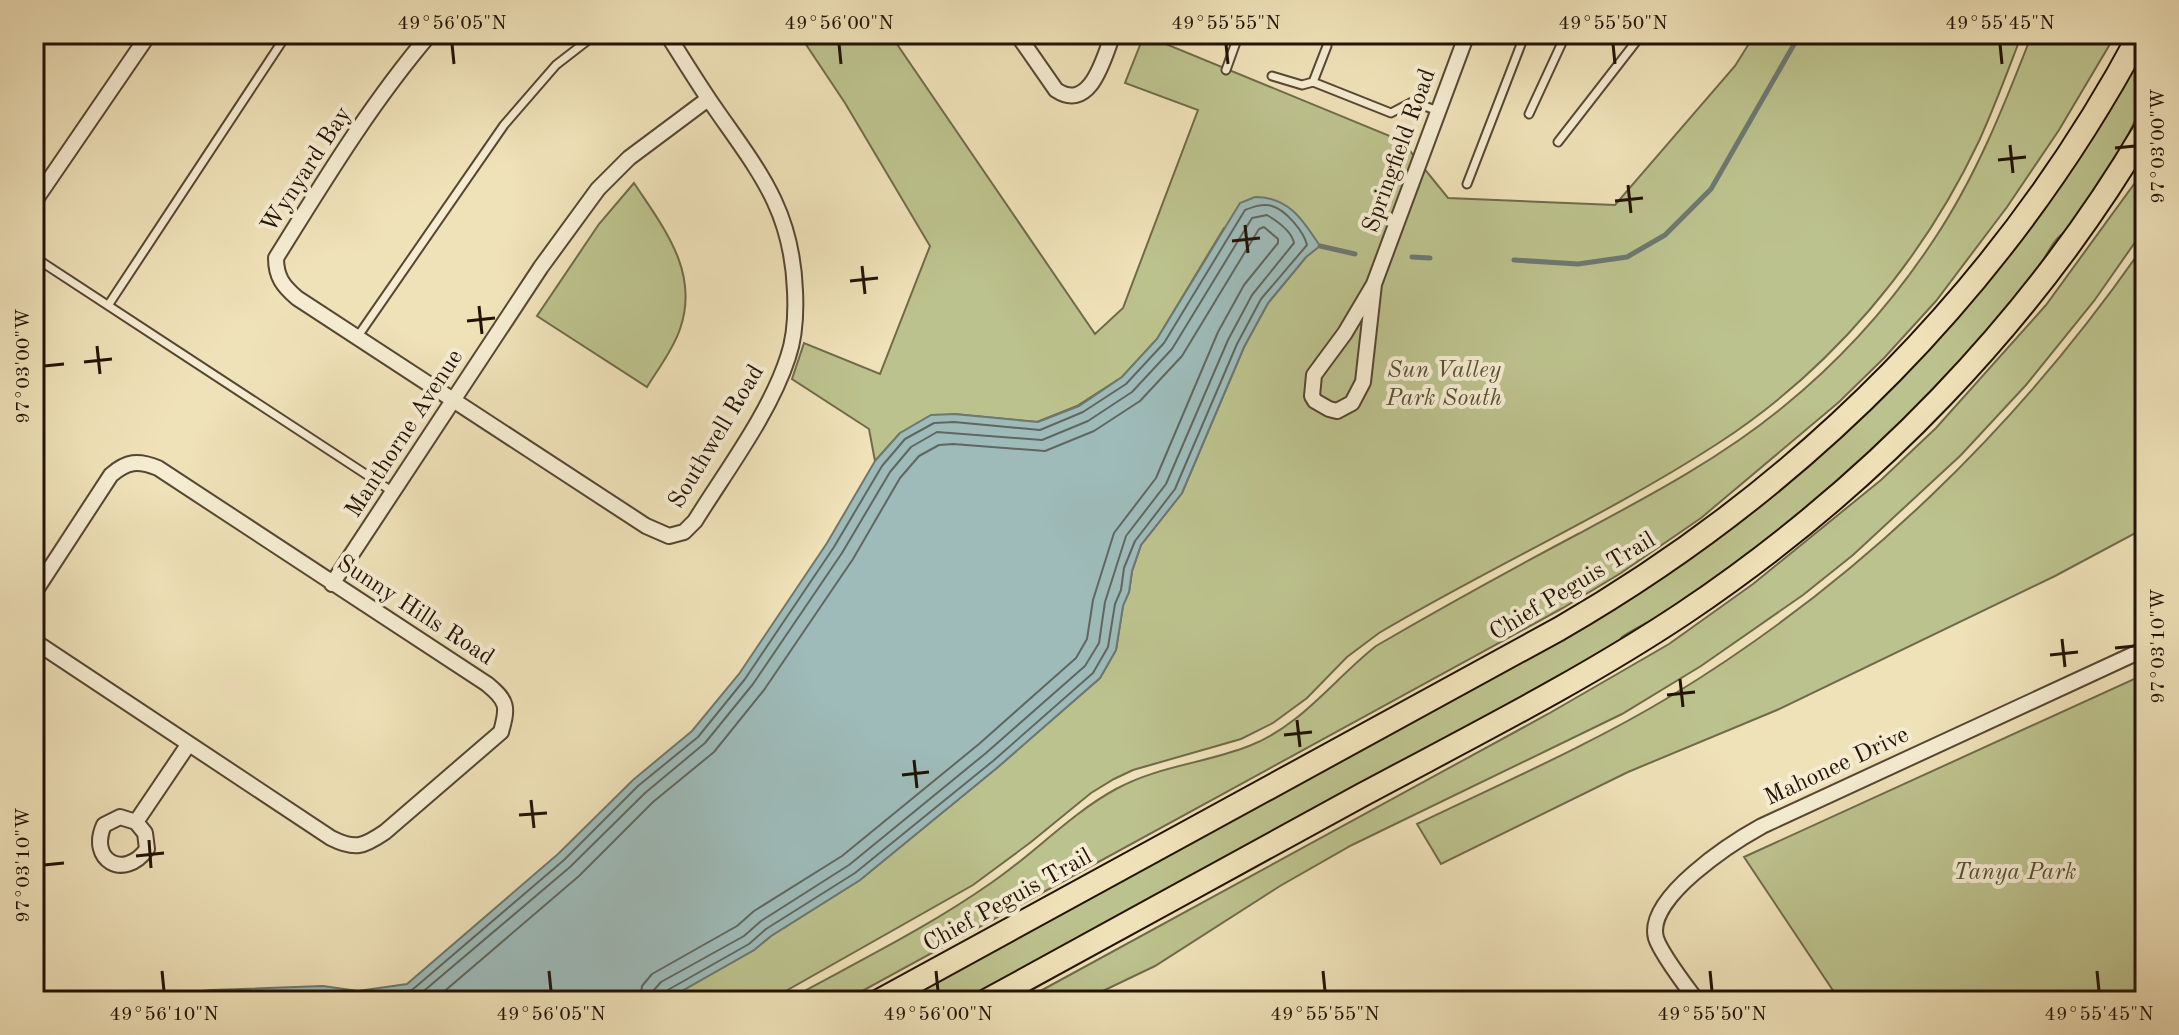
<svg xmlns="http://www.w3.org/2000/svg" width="2179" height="1035" viewBox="0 0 2179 1035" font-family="'Old Standard TT',serif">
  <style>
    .green { fill: #bcc28d; stroke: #706a4a; stroke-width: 2 }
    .water { fill: #9ebbb9; stroke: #6d7871; stroke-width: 2 }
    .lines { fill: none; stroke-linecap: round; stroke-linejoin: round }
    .shore { stroke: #606760; stroke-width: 2 }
    .stream { stroke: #6d7871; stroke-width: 5 }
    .service-casing { stroke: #564632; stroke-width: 11 }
    .minor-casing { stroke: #564632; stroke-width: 18 }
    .primary-casing { stroke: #231306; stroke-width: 26 }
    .service { stroke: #f5ecd1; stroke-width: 7 }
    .minor { stroke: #f5ecd1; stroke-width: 14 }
    .primary { stroke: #efe1b8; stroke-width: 22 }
    .ticks { fill: none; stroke: #231306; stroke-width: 3 }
    .labels { text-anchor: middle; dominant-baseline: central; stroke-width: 8; stroke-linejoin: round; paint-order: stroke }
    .street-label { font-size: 24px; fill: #231306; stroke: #f5ecd1 }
    .park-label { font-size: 24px; font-style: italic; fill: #595035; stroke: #f5ecd1 }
    .neatline { fill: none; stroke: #231306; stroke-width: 3 }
    .ticks-label { font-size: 20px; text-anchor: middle; fill: #231306 }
  </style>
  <rect width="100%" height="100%" fill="#efe1b8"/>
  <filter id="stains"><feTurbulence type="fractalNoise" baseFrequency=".0025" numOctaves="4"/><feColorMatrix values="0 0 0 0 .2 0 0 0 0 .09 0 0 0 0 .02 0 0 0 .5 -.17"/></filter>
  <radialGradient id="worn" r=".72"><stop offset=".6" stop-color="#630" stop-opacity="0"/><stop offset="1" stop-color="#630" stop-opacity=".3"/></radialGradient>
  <path class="green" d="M799,34H890L1095,334L1123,308L1198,110L1125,83L1144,35L1402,141L1448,198L1615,205L1735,66L1755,34H2022C2008,70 1995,106 1979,141C1922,262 1830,371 1717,444C1609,514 1490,567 1379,633L1347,657L1307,698L1273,723L1241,739L1133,770L1114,779L1091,793L1031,842L973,885L768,1001H664L754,950L771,936L860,880L998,767L1100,678L1116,650L1123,605L1129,592L1132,571L1141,545L1182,493L1244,347L1268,303L1306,257L1319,246L1224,228L1157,339L1122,377L1077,406L1037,422L954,414L900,433L875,461L869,429L792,379L804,343L880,374L930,246L845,103Z
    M2032,34H2116L2059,130L2007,207L1936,301L1885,357L1839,402L1701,518L1621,573L1563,608L844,1001H786C855,963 927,928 991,883C1034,854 1070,814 1116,789C1158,766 1206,763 1249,746C1301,726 1334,679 1376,646C1443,607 1510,570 1578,534C1649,496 1721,458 1783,407C1841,360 1892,303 1933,241C1976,177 2004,106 2032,34Z
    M2145,47V100L2118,156L2066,232C2052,239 2047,257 2037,269C2012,303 1985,336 1956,367C1870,458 1774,543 1669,610C1654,620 1637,627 1622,637L1619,642L1529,693L964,1001H899L1586,625C1660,579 1732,531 1799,474C1941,354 2054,209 2145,47Z
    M2145,169V228L2094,301L2026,385L1961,455L1853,555L1803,595L1701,666L1622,714L1352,845L1280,886L1155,966L1082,1001H1022L1548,714L1669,644L1753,584L1881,480L1936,428L2046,305Z
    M634,183C663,227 700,272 680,329C673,350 658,369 647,387L537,316L599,224Z
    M2145,244V528L2055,576L1777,710L1628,772L1441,864L1417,824C1502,783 1590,745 1671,696C1860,581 2020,425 2145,244Z
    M2145,674V1001H1840L1744,857Z"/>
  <path class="water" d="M1255,197C1289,197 1303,220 1320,246L1306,257L1268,303L1244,347L1182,493L1141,545L1132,571L1129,592L1123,606L1116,650L1100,678L998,767L860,880L771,936L754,950L664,1001H132L156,996L211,990L323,986L358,991L407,984L558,854L633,780L692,731L739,674L827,543L875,461L900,433L931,415L954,414L1038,422L1079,406L1122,377L1157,339L1240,203Z"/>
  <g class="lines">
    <path class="shore" d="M185,1001L322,994L359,999L412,990L564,860L638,786L698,737L745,679L834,547L882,466L905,439L934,423L954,422L1040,430L1083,412L1126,384L1164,343L1245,210C1253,207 1263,203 1272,206C1286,210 1304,232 1307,245L1261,299L1237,344L1175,489L1135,541L1124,568L1121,590L1115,604L1108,647L1093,673L993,761L855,873L766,929L749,944L666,991L662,1001
      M412,1001L570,867L645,793L705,743L753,684L842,553L890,472L911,447L937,432L1042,440L1088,421L1132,392L1172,349L1252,218L1267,215C1277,221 1292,232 1294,243L1252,295L1228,340L1166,484L1126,536L1105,602L1099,643L1085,666L986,753L849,865L761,921L744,936L661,982L653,991L652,1001
      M433,1001L579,876L653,802L714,752L764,690L853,559L900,478L919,456L939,445L953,444L1045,451L1094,431L1140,401L1182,356L1259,229L1264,227L1278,239V243L1244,285L1218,332L1156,478L1114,533L1093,600L1087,639L1076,658L979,744L842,856L754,911L737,926L652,974L642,986L640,1001"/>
    <path class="stream" d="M1320,246L1355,254
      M1412,257L1430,258
      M1514,260L1578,264L1627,257L1665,235L1711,189L1800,34"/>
    <defs>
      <path id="service" d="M1444,34L1465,40
        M1327,46L1313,82L1391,113L1412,102L1439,111
        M1226,70L1239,34
        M1272,76L1302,85L1313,82
        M1529,114L1566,34
        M1558,142L1642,34
        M1467,184L1525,34
        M34,257L393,492
        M109,304L287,34
        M358,336L504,125L556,65L596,34"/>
      <path id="minor" d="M430,34C371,103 324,181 276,258C276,277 283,286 297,298L646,526L669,536L684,532L695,521C726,471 770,413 788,357C795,337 796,312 795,291C792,206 755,167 710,101C695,79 681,56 667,34
        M1017,34L1056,90C1091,113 1104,57 1113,34
        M34,202L149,34
        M1374,284L1363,382L1352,403L1337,411L1329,409L1315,401L1312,396L1314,375L1345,333L1374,284L1467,34
        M332,584L541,267L598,189L629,158L708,99
        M34,593L111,475C127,461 138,460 158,468L487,684C508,701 508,707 501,732L385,832C363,847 355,850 331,838L34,641
        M136,822L120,817L104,825C88,860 124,881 147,849L145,833L136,822L188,745
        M1697,1001C1686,986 1661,954 1656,938C1645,898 1733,842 1762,826L2145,649"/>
      <path id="primary" d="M879,1001L1559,629C1805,487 2006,285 2140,34
        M986,1001C1111,932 1237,864 1362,795C1470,737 1582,681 1684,613C1870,488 2031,323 2145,130"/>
    </defs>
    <use href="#service" class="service-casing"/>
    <use href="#minor" class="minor-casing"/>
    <use href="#primary" class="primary-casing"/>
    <use href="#service" class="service"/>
    <use href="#minor" class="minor"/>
    <use href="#primary" class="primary"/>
  </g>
  <path class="ticks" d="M452,44L454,64M839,44L841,64M1226,44L1228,64M1613,44L1615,64M2000,44L2002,64M2010,145L2013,173M2115,148L2135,146M1998,160L2026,157M1628,185L1631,213M1615,201L1643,198M1245,225L1248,253M1232,241L1260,238M862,266L865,294M850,281L878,278M479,306L482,334M467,321L495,318M97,346L100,374M84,362L112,359M44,366L64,364M2062,639L2065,667M2115,648L2135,646M2050,655L2078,652M1680,679L1683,707M1667,695L1695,692M1297,720L1300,747M1284,735L1312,732M914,760L917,788M902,775L929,772M531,800L534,828M519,815L547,813M149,840L151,868M136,856L164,853M44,865L64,863M162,971L164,991M549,971L551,991M936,971L938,991M1323,971L1325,991M1710,971L1712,991M2097,971L2099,991"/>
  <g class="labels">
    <g class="street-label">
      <text transform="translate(1400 151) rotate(-70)">Springfield Road</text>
      <text transform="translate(307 170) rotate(-57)">Wynyard Bay</text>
      <text transform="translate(405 434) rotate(-57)">Manthorne Avenue</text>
      <text transform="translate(717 437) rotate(-59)">Southwell Road</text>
      <text transform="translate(1573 587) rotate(-31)">Chief Peguis Trail</text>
      <text transform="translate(415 611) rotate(33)">Sunny Hills Road</text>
      <text transform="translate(1837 767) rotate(-25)">Mahonee Drive</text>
      <text transform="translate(1008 901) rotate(-29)">Chief Peguis Trail</text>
    </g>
    <g class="park-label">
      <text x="1444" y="371">Sun Valley<tspan x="1444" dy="28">Park South</tspan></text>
      <text x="2015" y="873">Tanya Park</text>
    </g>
  </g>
  <rect width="2179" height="1035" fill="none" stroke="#efe1b8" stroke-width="88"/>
  <rect x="44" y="44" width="2091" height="947" class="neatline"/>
  <g class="ticks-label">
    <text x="452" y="29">49°56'05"N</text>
    <text x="839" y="29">49°56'00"N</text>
    <text x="1226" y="29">49°55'55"N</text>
    <text x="1613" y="29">49°55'50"N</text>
    <text x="2000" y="29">49°55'45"N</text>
    <text transform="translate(2157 146) rotate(-90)" y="7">97°03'00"W</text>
    <text transform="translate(22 366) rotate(-90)" y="7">97°03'00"W</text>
    <text transform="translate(2157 646) rotate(-90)" y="7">97°03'10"W</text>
    <text transform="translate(22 865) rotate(-90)" y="7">97°03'10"W</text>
    <text x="164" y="1020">49°56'10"N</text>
    <text x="551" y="1020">49°56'05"N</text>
    <text x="938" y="1020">49°56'00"N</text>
    <text x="1325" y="1020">49°55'55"N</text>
    <text x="1712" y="1020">49°55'50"N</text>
    <text x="2099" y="1020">49°55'45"N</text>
  </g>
  <rect width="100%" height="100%" filter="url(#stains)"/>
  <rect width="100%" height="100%" fill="url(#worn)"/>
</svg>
